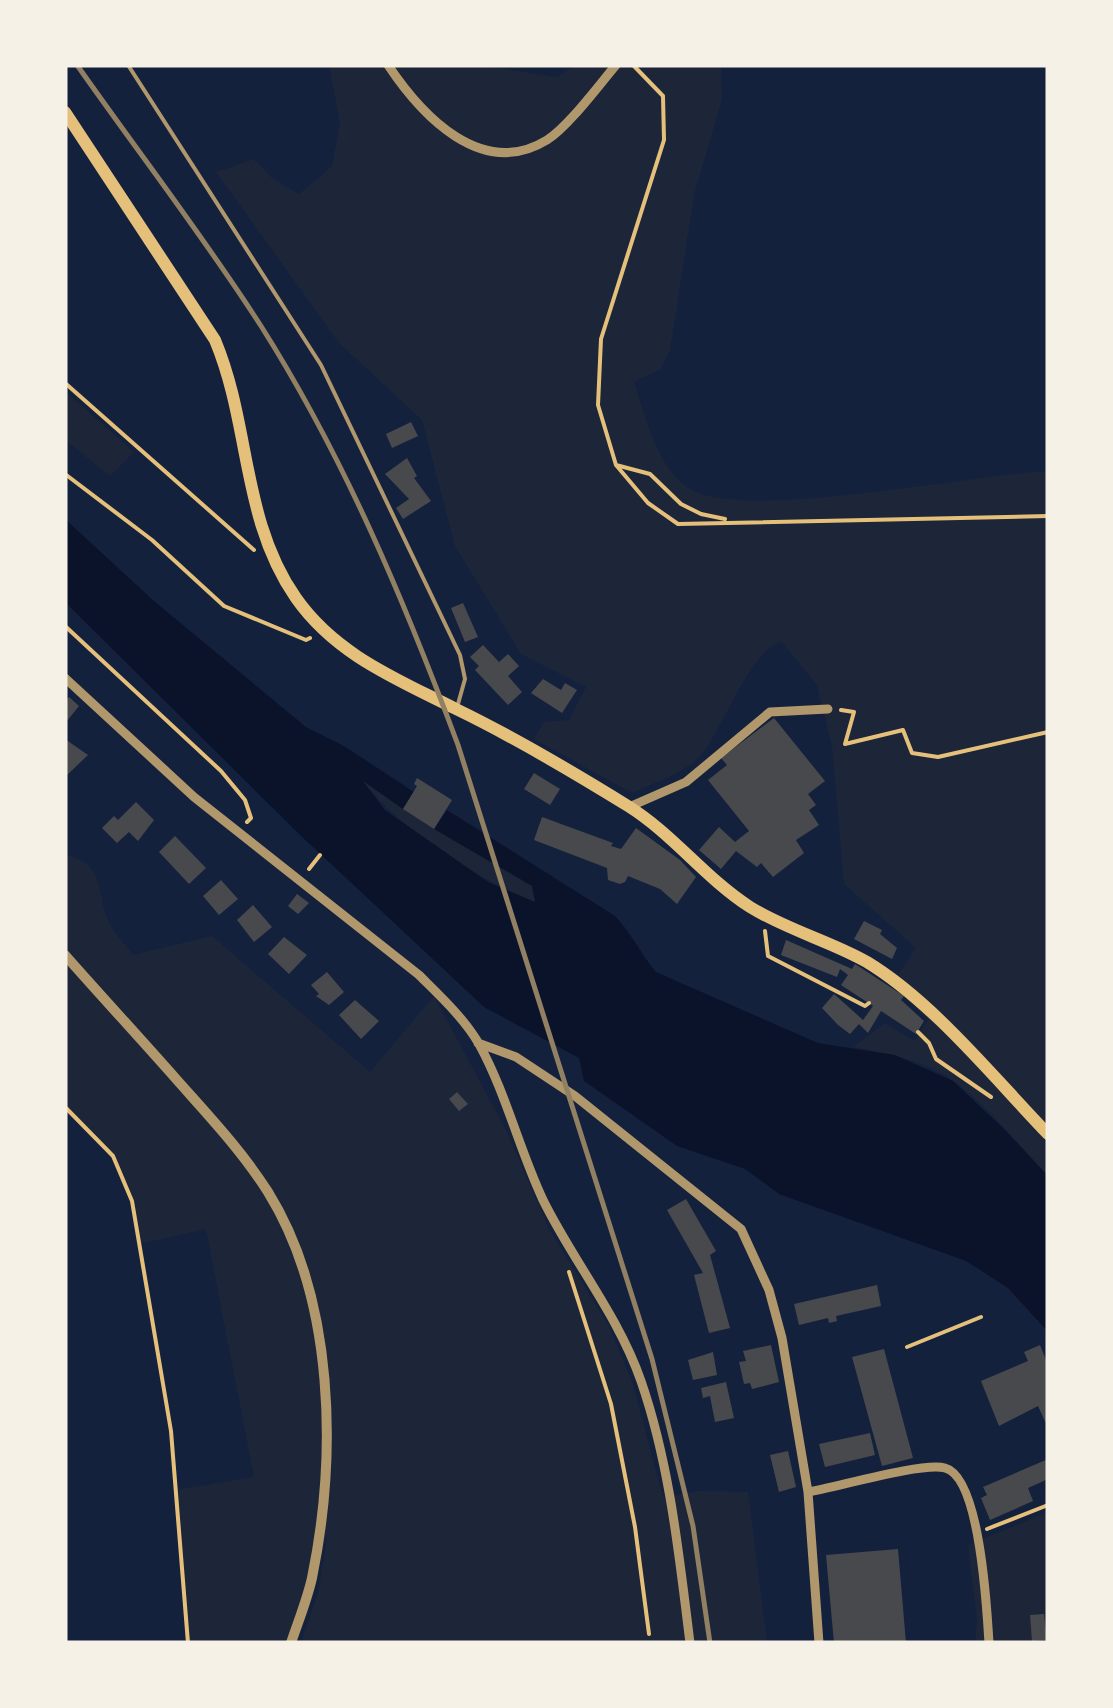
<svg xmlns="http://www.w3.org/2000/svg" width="1113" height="1708" viewBox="0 0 1113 1708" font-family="Quicksand,sans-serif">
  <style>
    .green { fill: #1d2539 }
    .water { fill: #0b132b }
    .building { fill: #48494c }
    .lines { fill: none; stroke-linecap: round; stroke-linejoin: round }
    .path { stroke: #e5c07b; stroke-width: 4 }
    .service { stroke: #b1986c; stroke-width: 4 }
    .minor { stroke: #b1986c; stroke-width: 9 }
    .tertiary { stroke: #b1986c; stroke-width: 10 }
    .secondary { stroke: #e5c07b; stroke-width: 12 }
    .rail { stroke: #918062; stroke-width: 5 }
  </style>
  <rect width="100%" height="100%" fill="#14213d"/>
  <path class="green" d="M329,65H476L557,77L576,65H721L722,99L694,195L670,350L661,369L634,382C645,416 658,470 690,489C744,522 974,474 1048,471V1176C1019,1145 990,1108 955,1082C926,1061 887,1053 853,1047L885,1023L915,1041L928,1020L892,984L916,948L844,884L832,746L817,685L782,642C746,651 722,738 695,761C679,775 651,784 632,793L534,739L544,722L569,720L586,687L521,654L455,546L422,420L339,343L216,172L254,159L272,178L299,194L332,166L340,123Z
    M65,391L134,452L110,476L65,440Z
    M359,777L403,809L532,886L535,903C470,874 404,833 359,777Z
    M65,854C103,865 96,883 106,915C110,929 124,943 133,955L212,936L370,1072L434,996L506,1130L549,1229L609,1326L633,1385L663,1497L699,1491L748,1492L767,1643H301L318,1593L327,1537L291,1643H188L176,1490L254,1477L206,1229L139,1244C129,1184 116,1148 65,1112Z
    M1048,1512V1643H975L977,1620L968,1545Z"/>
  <path class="water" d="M65,519L154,601L306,727L344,746L414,792L403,809L363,781L385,810L488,882L535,902L532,886L434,829L447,810L615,916C632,934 641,954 656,972L818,1043L895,1055L953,1081L1003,1128L1048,1176V1332L1008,1288L966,1261L779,1194L745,1169L677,1146L584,1081L579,1058L484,1007L299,834L65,602Z"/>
  <path class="building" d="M411,422L418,436L392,448L386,434Z
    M407,458L417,476L414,478L431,501L403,519L396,508L409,499L385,474Z
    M463,603L478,637L465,642L451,608Z
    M483,645L499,662L508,654L519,666L508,676L522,692L508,705L475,670L479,666L470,657Z
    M543,679L561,690L565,683L577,690L562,713L531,693Z
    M69,697L79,706L67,721L65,701Z
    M774,718L825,781L808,794L816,805L809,810L819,825L796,840L804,853L773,877L761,863L757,867L736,851L721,869L699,850L719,827L735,842L749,831L708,780L727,765L721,758Z
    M65,739L88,755L65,777Z
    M534,773L560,789L550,805L524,789Z
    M417,778L452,800L434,829L403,809L417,786L414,784Z
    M136,802L154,820L138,841L129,832L117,843L102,828L114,816L118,820Z
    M542,817L613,843L611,846L621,849L636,828L680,860L696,877L677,904L660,889L628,876L625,882L620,884L608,880L607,868L534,840Z
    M175,836L206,868L189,884L159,852Z
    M221,880L238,899L219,915L203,896Z
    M297,894L309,903L298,914L288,906Z
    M253,905L272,927L254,942L237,920Z
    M864,921L882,930L880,934L897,948L892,959L854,939Z
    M284,937L307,955L289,974L268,954Z
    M786,940L852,969L855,964L904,996L901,1000L924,1021L916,1034L881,1011L868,1033L859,1024L850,1034L838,1025L822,1008L834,994L863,1020L873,1006L841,985L848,975L840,969L837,977L781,955Z
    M327,972L344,992L329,1005L316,996L319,994L311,985Z
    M355,1000L379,1021L361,1039L339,1015Z
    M457,1092L468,1104L459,1111L449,1099Z
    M686,1199L716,1251L710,1255L730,1328L709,1333L694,1275L703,1273L667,1210Z
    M877,1285L881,1306L836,1316L837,1321L829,1323L828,1318L799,1325L794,1304Z
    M771,1345L779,1382L752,1389L750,1383L744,1384L739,1362L746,1361L743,1351Z
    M1040,1345L1048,1365V1428L1038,1406L999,1426L981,1381L1028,1361L1024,1352Z
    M884,1349L913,1458L882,1466L852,1357Z
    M713,1352L717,1375L693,1380L688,1360Z
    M726,1382L734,1418L715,1422L710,1396L703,1398L701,1388Z
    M870,1433L875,1455L825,1467L819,1444Z
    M788,1451L796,1487L779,1492L770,1455Z
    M1048,1459V1479L1028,1488L1033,1501L990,1520L981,1498L987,1495L983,1487Z
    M898,1549L906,1643H834L826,1555Z
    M1044,1614L1047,1640L1032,1641L1030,1615Z"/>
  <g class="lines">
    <path class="path" d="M633,65L663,96L664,140L601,339L598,405L616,465L648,503L678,524L1048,516
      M65,383L254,550
      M616,465L650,474L681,504L701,514L725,519
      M65,474L152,540L224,606L306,640L310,638
      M65,626L221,771L245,800L251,818L247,822
      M841,710L854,712L845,744L903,730L912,753L938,757L1048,732
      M309,869L320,855
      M765,931L768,956L865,1006L869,1003
      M918,1032L929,1043L936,1059L991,1097
      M65,1107L113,1156L132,1201L171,1431L188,1643
      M569,1272L611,1404L635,1527L649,1634
      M907,1347L981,1317
      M987,1529L1048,1505"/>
    <path class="service" d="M128,65L321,365L460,655L465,679L458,704"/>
    <path class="minor" d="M388,65C422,116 482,180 547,140C568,127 599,85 616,65
      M65,678L194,797L419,975C440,996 464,1018 479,1044C506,1093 519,1149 543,1200C573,1261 618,1315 641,1381C670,1465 679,1555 690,1643
      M629,807L686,782L770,712L828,709
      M478,1043L516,1057L575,1096L741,1229L769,1290L782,1338L808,1492L819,1643
      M808,1492C838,1487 922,1462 945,1468C980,1477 987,1610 989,1643"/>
    <path class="tertiary" d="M65,955C102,997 140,1038 177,1080C209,1116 242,1151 268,1192C335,1300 337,1456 312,1578C307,1600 298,1622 291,1643"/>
    <path class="secondary" d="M65,112L215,340C251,426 241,519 296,598C336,655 397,679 456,709C514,737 573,772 628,806C673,834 705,878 750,907C787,930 830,941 867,962C933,1002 994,1078 1048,1134"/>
    <path class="rail" d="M77,65C138,152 204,237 261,326C344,457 404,600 458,745L652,1359L693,1526L710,1643"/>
  </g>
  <rect width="1113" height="1708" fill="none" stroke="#f6f1e7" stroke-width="135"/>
</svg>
